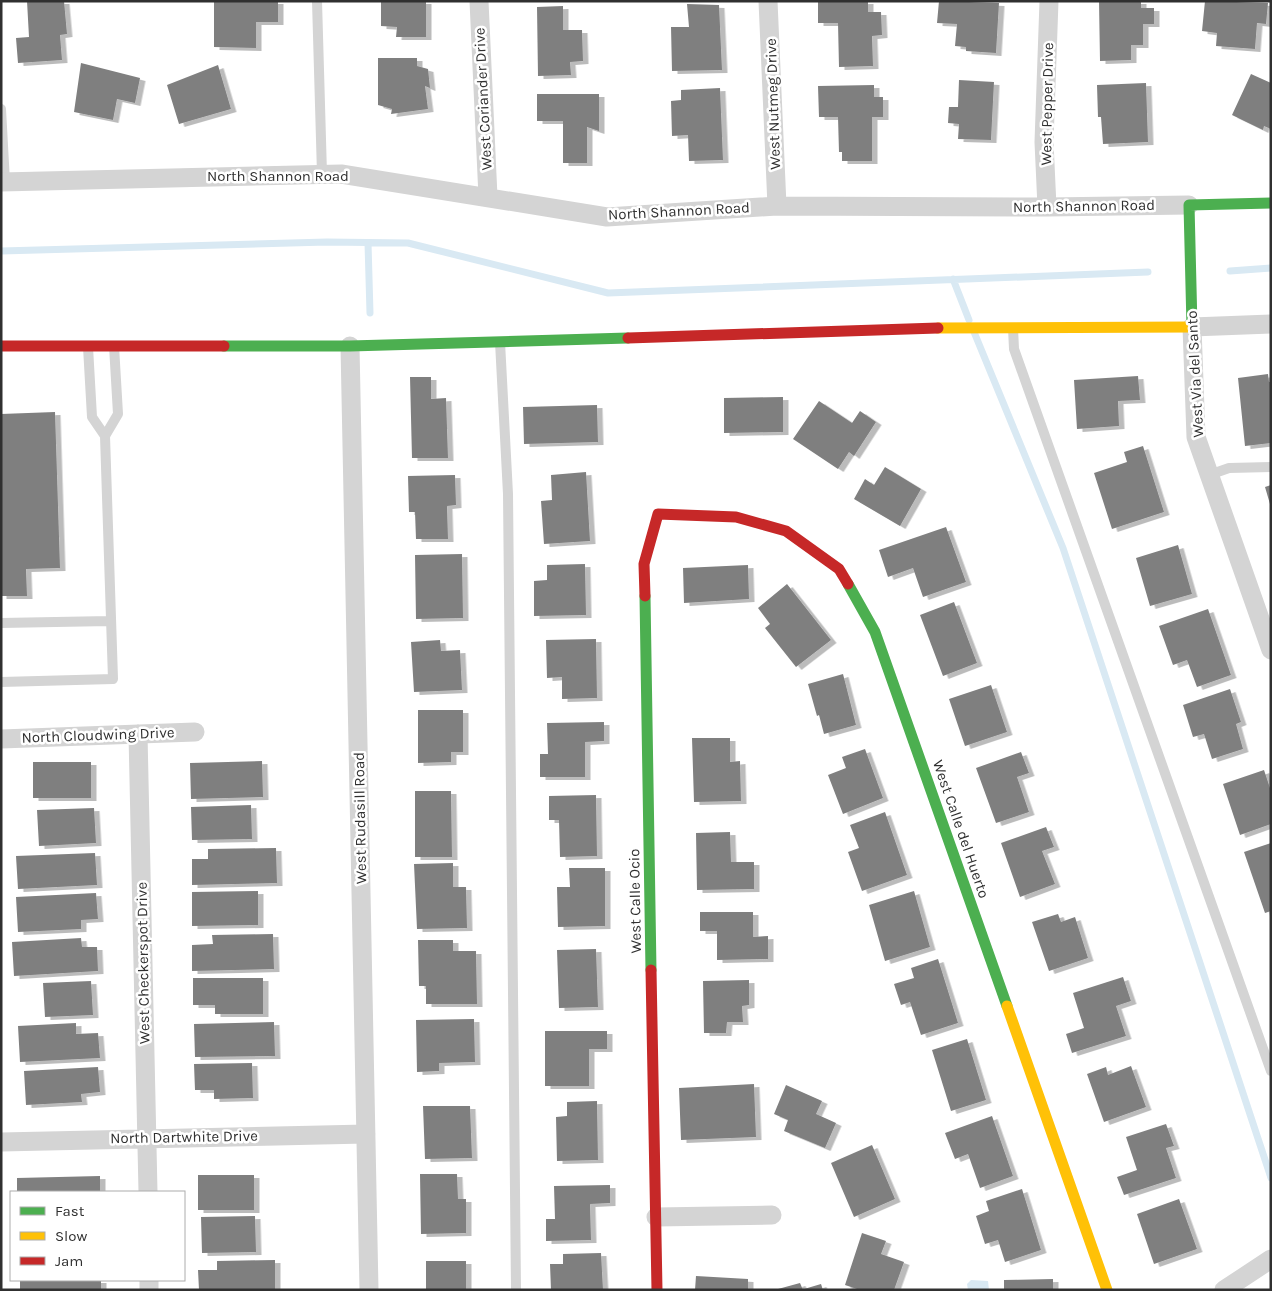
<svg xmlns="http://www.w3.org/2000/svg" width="1272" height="1291" viewBox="0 0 1272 1291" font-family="Karla,sans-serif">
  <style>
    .water { fill: #d9e9f3 }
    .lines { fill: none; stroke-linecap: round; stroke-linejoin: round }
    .stream { stroke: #d9e9f3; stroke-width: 7 }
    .building { fill: #7f7f7f; filter: url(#shadow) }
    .lane { stroke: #d4d4d4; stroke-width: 10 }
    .street { stroke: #d4d4d4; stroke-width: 19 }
    .fast { stroke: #4caf50; stroke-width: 11 }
    .slow { stroke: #ffc107; stroke-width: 11 }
    .jam { stroke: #c62828; stroke-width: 11 }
    .labels { text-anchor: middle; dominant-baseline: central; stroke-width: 5; stroke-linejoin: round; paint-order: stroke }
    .street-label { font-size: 15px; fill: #303030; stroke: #fff }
  </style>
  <defs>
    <filter id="shadow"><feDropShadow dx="5.5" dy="3" stdDeviation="0" flood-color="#0004"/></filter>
  </defs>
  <rect width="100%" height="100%" fill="#fff"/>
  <path class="water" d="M971,1280L988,1281L989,1290H968L967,1284Z"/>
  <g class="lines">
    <path class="stream" d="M368,243L370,313
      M1,251L327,242L408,243L608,293L1148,272
      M1230,271L1271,268
      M953,279L969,320
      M974,332L1063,548L1271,1178"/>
  </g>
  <path class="building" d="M27,1H64L67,34L60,35L62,60L18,63L16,38L29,37Z
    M214,1H278V22H256V48L214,47Z
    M381,1H426V37H396L397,27L381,26Z
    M868,1V12H881L882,35L872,36L873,66L839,67L838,23H818V2Z
    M939,1L999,3L996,53L966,51V47L955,46L957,24L937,23Z
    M1099,1H1141V8H1154V24H1143V45H1131V60L1100,61Z
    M1205,1L1268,3L1266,24L1257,23L1255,49L1216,46L1217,33L1202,31Z
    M687,4L719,5L722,70L672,71L671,27H689Z
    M563,6V30H582L583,61L570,62L571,75L538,76L537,7Z
    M378,58H417V66L428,69L430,88L425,86L428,109L391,114L392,109L378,105Z
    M81,63L140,78L135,103L117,99L113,120L74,112Z
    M218,65L231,109L179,124L167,85Z
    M1251,74L1271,83V129L1264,126L1263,130L1232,115Z
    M959,80L994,82L991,140L958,139L959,124L948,123L949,107H958Z
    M1146,83L1148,142L1103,144L1101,117H1098L1097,85Z
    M874,85V97H883V117H872V161H842V152H839L838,117H819L818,86Z
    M720,88L723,160L689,161L688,135L672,136L671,101L681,100V90Z
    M537,94H599V131L587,127V163H563V121H537Z
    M1268,374L1269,382H1271V443L1245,446L1238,378Z
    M1138,376L1140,400L1118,401L1119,426L1077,429L1074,380Z
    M410,377H431V399L446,398L448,458H412Z
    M783,397V432L724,433V398Z
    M819,401L852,423L860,411L876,422L854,456L849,452L838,469L793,439Z
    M597,405L598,442L524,444L523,407Z
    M55,412L60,568L26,569L27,596H1V414Z
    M1143,446L1164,512L1112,529L1094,473L1127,462L1124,452Z
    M885,467L921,489L900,526L854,499L865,479L874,485Z
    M586,472L590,541L544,544L541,501L552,500L551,475Z
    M455,475L456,505L447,506L448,539H416L415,512H409L408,476Z
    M1271,485V504H1270L1265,487Z
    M946,527L966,582L923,597L913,568L888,577L879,550Z
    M1178,545L1192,594L1150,606L1136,558Z
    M462,554L463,618L416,619L415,555Z
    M585,564L586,615L534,616V581L547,580V565Z
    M748,565L749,599L684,603L683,568Z
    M787,584L831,640L796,667L765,628L770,624L758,608Z
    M954,602L977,663L943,676L920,615Z
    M1208,609L1231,675L1197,687L1187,660L1173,665L1159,626Z
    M596,639L597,698L562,699V677L547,678L546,640Z
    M440,640L441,651L460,650L462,690L414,692L411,642Z
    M843,674L856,725L824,734L819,715L817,716L808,684Z
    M991,685L1007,732L965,746L949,699Z
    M1230,689L1241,722L1236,724L1243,749L1212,759L1204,734L1193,737L1183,705Z
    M418,710H463V752H451V762L418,763Z
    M604,722V741L585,742V777H540V754H548L547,723Z
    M692,738H730V762L740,761L741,801L694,802Z
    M865,749L883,798L843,814L828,775L846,768L842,757Z
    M1021,752L1029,773L1017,777L1029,812L996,823L976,768Z
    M262,761L263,797L191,799L190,763Z
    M33,762H91V798H33Z
    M1264,770L1271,791V824L1240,835L1223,784Z
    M415,791H451L452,857H415Z
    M596,795L597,856L560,857L559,820H549V796Z
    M251,805L252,839L192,840L191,807Z
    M94,808L96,843L39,846L37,810Z
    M885,812L907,875L862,891L848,852L859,848L850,825Z
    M1046,827L1054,847L1042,851L1055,884L1020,897L1001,843Z
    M730,832L731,862H754V889L697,890L696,833Z
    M1271,843V911L1265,913L1244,852Z
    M276,848L277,883L192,885V859H208V849Z
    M95,853L97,885L18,889L16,856Z
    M453,863V887H466L467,928L417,929L414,864Z
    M569,868H605V926L558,927L557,887H570Z
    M258,891V925L192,926V892Z
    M914,891L930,947L885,961L869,905Z
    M96,893L98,919L81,920V929L18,932L16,897Z
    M700,912H753V937L768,936V959L717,960V931H700Z
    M1058,914L1061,922L1075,917L1088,958L1049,971L1032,922Z
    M273,934L274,969L192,971V945L213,944L212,935Z
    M81,938L82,947H97L98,971L14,976L12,942Z
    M418,940H453V951H476L477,1004H426V986H419Z
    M596,949L598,1007L559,1008L557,950Z
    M938,959L958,1023L921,1035L910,1002L901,1005L894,984L914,978L911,968Z
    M1123,977L1131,1001L1116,1006L1126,1036L1072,1053L1066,1034L1084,1028L1073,993Z
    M193,978H263V1014H215V1005H193Z
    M749,980V1005L742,1006L743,1022H727L726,1033H704L703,981Z
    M91,981L93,1015L45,1017L43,983Z
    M474,1019L475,1062L439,1063V1071L417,1072L416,1020Z
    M274,1022L275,1056L195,1057L194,1024Z
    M76,1023V1034L98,1033L100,1058L20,1062L18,1026Z
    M545,1031H607V1049H589V1086H545Z
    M967,1039L986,1100L951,1111L932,1050Z
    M252,1063L253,1098L214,1099V1090H195L194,1064Z
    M1131,1066L1146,1107L1104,1122L1087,1074L1106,1067L1108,1075Z
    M98,1067L100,1092L81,1094L82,1102L26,1105L24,1071Z
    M754,1084L756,1137L681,1140L679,1088Z
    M786,1085L822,1101L816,1114L836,1123L825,1148L784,1131L788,1120L774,1114Z
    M597,1101L598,1160L557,1161L556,1117L567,1116V1102Z
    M423,1106H470L472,1158L425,1159Z
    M992,1116L1013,1176L980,1188L968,1154L955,1159L945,1133Z
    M1166,1124L1174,1146L1166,1148L1176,1178L1124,1195L1117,1177L1137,1170L1126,1137Z
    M872,1145L895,1199L854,1217L831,1163Z
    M420,1174H457L458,1199H466V1233L421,1234Z
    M198,1175H254V1210H198Z
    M100,1176V1192H17V1178Z
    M610,1185V1203L590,1204L591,1240L546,1241V1219H555L554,1186Z
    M1022,1189L1041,1250L1005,1262L998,1240L985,1244L976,1216L989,1211L986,1201Z
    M1179,1199L1197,1249L1154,1264L1137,1214Z
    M255,1216L256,1252L202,1253L201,1217Z
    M862,1233L886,1241L881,1254L904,1262L894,1290H860L845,1285Z
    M601,1253L603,1290H551L550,1264H563V1254Z
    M275,1260V1290H199L198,1270H217V1261Z
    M426,1261H466V1290H426Z
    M696,1276L748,1279V1290H695Z
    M1053,1279V1290H1004V1280Z
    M20,1280H101V1290H20Z
    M800,1283L803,1290H778V1289Z
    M821,1284L823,1290H804V1289Z"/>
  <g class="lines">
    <path class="lane" d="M317,1L322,174
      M1,109L5,182
      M1013,328L1014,349L1271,1071
      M500,342L508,494L516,1290
      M88,347L92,417L105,436L118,414L114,346
      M1209,475L1229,468L1271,467
      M1,623L110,621
      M1,682L113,679L105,436"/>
    <path class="street" d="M479,1L488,197
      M768,1L777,206
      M1,182L341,174L607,217L777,206L1047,207L1189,205
      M1047,207L1044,142L1049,1
      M1271,324L1192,327L1196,437L1271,650
      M350,346L369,1290
      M138,734L148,1192
      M1,739L195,732
      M1,1142L366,1134
      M656,1217L772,1215
      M149,1280V1290
      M1224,1290L1271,1259"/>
    <path class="fast" d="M1192,327L1189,205L1271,203
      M224,346H350L628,338
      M848,584L875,632L1007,1006
      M645,596L651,970"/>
    <path class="slow" d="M938,328L1192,327
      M1007,1006L1107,1290"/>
    <path class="jam" d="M628,338L938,328
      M1,346H224
      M645,596L644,564L658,514L736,517L786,531L839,569L848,584
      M651,970L657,1290"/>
  </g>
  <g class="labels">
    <g class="street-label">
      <text transform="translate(483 99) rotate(-93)">West Coriander Drive</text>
      <text transform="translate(773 104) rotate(-92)">West Nutmeg Drive</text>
      <text transform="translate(1047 104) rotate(-89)">West Pepper Drive</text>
      <text x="278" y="176">North Shannon Road</text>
      <text transform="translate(1084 206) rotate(-1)">North Shannon Road</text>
      <text transform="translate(679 211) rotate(-3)">North Shannon Road</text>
      <text transform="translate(1195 374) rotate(-93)">West Via del Santo</text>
      <text transform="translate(98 735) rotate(-2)">North Cloudwing Drive</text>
      <text transform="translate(360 818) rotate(-91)">West Rudasill Road</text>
      <text transform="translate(961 829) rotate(71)">West Calle del Huerto</text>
      <text transform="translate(635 901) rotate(-91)">West Calle Ocio</text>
      <text transform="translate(143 963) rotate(-91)">West Checkerspot Drive</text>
      <text transform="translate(184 1137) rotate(-1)">North Dartwhite Drive</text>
    </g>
  </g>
  <rect width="1272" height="1291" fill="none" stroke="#303030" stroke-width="5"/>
  <rect x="10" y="1191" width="175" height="90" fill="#ffffff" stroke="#acacac"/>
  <rect x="20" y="1207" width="25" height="8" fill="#4caf50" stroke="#acacac"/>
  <text x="55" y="1216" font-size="15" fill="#303030">Fast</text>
  <rect x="20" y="1232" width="25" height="8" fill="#ffc107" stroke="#acacac"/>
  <text x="55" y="1241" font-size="15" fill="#303030">Slow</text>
  <rect x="20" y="1257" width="25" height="8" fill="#c62828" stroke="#acacac"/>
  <text x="55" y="1266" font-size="15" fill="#303030">Jam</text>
</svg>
